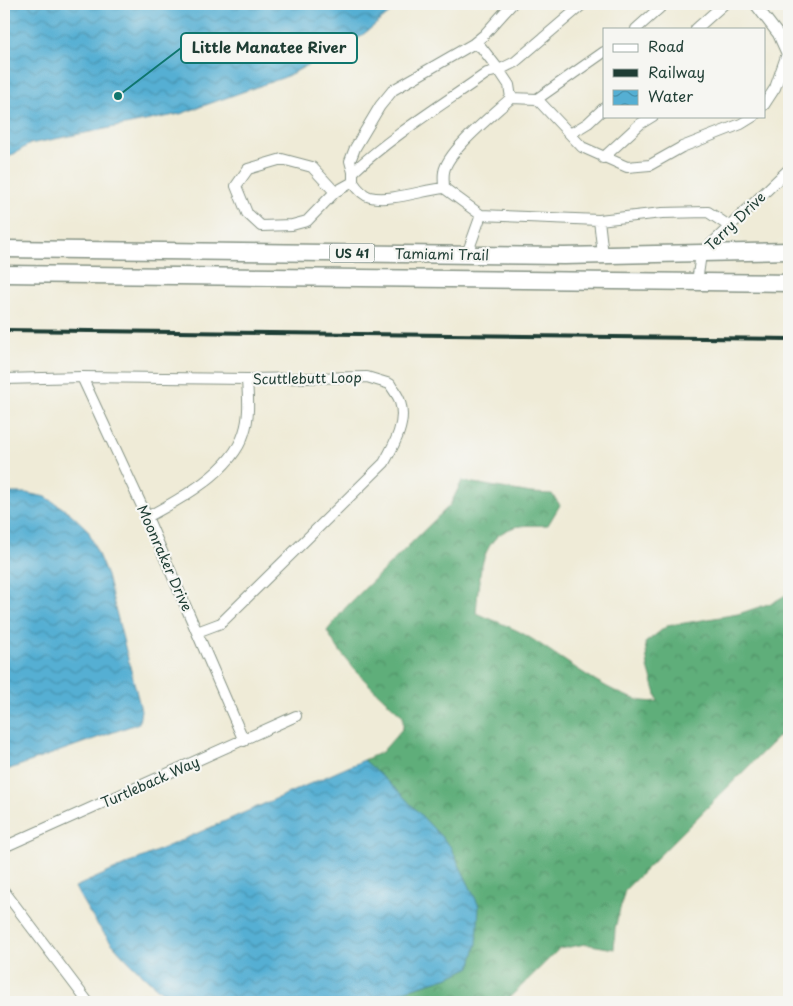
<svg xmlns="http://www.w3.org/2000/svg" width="793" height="1006" viewBox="0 0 793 1006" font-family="'Playpen Sans',sans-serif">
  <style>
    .forest { fill: url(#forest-crowns); stroke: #3f7657 }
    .water { fill: url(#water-waves); stroke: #3a7684 }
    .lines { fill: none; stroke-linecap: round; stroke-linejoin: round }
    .street-casing { stroke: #879486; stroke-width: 12 }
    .primary-casing { stroke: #879486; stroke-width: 19 }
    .street { stroke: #fff; stroke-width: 10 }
    .primary { stroke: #fff; stroke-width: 16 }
    .rail { stroke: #1f3d34; stroke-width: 4 }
    .labels { text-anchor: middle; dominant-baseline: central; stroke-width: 4.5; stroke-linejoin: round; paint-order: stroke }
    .shield { fill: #f6f6f2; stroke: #60746d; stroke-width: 1 }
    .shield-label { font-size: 12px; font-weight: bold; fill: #1f3d34 }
    .street-label { font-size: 14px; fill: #1f3d34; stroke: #f6f6f2 }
    .leader { fill: none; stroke: #0f766e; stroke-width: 2 }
    .callout-dot { fill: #0f766e; stroke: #f6f6f2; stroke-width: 2 }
    .callout { fill: #f6f6f2; stroke: #0f766e; stroke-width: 2 }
    .callout-label { font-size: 15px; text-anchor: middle; font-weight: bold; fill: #1f3d34 }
  </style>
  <defs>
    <pattern id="forest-crowns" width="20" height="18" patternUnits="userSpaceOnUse" patternTransform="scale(1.25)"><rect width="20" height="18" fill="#5fae7a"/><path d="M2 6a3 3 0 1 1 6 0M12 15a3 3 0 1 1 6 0" fill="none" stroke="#4e8f65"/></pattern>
    <pattern id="water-waves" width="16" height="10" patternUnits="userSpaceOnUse" patternTransform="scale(1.25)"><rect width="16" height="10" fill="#55afd3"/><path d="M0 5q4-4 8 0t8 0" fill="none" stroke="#4690ac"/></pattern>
  </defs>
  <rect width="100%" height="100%" fill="#f6f6f2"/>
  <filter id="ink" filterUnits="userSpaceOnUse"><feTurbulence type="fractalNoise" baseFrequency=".02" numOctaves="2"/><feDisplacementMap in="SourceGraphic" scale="10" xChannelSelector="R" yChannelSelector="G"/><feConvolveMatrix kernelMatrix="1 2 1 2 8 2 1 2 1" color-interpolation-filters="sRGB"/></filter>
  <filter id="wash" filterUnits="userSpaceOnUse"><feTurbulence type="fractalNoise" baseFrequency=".0096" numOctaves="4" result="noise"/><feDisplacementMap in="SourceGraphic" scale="20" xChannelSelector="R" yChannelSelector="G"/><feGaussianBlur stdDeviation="1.12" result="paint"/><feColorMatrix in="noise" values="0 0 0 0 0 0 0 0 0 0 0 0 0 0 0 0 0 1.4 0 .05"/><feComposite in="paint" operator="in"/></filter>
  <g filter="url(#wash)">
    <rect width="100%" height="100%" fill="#efebd7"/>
    <path class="forest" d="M462,481L531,493L552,494L560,505L548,525C537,526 523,524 512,528C478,539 479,583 476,613C490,619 504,624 518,631C552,648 622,709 658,701L648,667L645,643L667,626L738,614L774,602L789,593V726L625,890L615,928L614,949L585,944L559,949L505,1002H366L449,977L470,967L479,906L450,846L400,793L364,760L382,752L403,728V716C374,690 346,665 327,631L346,607L450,505Z"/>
    <path class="water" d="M4,4H401L355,41L285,77L180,114L30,144L4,160Z
      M4,493H26L46,497L70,513L88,530L107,576L141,710L139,723L4,771Z
      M364,760L400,793L450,846L479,906L477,944L470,967L449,977L366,1002H173C130,964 102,940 75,887Z"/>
  </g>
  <g filter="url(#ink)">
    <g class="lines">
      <defs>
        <path id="street" d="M755,4L778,34L787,54L775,88L764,105
          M636,29L664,4
          M696,29L724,4
          M473,44L484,35L512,4
          M511,98L537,99L582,147L627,167L650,165L682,147L741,124L754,116
          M537,99L604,52
          M570,134L588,123L604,108
          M603,158L640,124L653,116
          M353,172L350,161L355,148L380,106L393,90L473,44L481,47L499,70L515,62L583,4
          M444,188C423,190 390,202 370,197C362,195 357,188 353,182V172C394,134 442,105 487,73L499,70L509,85L511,98C494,114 447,151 444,172C443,177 444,183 444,188L481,215L467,254
          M335,192L312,167L282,159L248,169L236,186L247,213L261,226L292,225L307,221L335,192L353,182
          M481,215L599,220L603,255
          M599,220L662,213L708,212L729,226
          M697,282L701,254L789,169
          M82,377L147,517L244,741
          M4,379L82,377L247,379L367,377L390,384C393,390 399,396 400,402C407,423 394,445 384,463L221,623L197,632
          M147,517C181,499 232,471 244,433C250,415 248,398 247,379
          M4,847L296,716
          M4,891L88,1002"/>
        <path id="primary" d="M4,249L564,256L789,251
          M4,274L789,283"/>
      </defs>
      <use href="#street" class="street-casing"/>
      <use href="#primary" class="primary-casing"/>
      <use href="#street" class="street"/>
      <use href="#primary" class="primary"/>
      <path class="rail" d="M4,330L789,339"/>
    </g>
  </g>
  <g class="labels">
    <rect class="shield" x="329.5" y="243.5" width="45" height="19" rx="4"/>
    <g class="shield-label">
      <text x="352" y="253">US 41</text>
    </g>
    <g class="street-label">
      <text transform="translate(735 221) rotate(-44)">Terry Drive</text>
      <text transform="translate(442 254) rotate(1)">Tamiami Trail</text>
      <text transform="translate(307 378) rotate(-1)">Scuttlebutt Loop</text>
      <text transform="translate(165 558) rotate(66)">Moonraker Drive</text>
      <text transform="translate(150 782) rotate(-24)">Turtleback Way</text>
    </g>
  </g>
  <path class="leader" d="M118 96L181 48"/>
  <circle class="callout-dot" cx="118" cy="96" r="5"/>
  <rect class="callout" x="181" y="33" width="176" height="30" rx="5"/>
  <g class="callout-label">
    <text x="269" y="53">Little Manatee River</text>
  </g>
  <rect width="793" height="1006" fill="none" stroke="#f6f6f2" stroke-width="20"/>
  <rect x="603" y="28" width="162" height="90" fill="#f6f6f2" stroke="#a0aca6"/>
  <rect x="613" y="44" width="25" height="8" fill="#ffffff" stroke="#a0aca6"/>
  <text x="648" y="52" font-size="15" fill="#1f3d34">Road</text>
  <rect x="613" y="69" width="25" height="8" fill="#1f3d34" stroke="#a0aca6"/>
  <text x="648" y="78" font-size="15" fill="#1f3d34">Railway</text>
  <rect x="613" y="90" width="25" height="15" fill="url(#water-waves)" stroke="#a0aca6"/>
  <text x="648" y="102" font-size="15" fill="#1f3d34">Water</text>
</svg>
